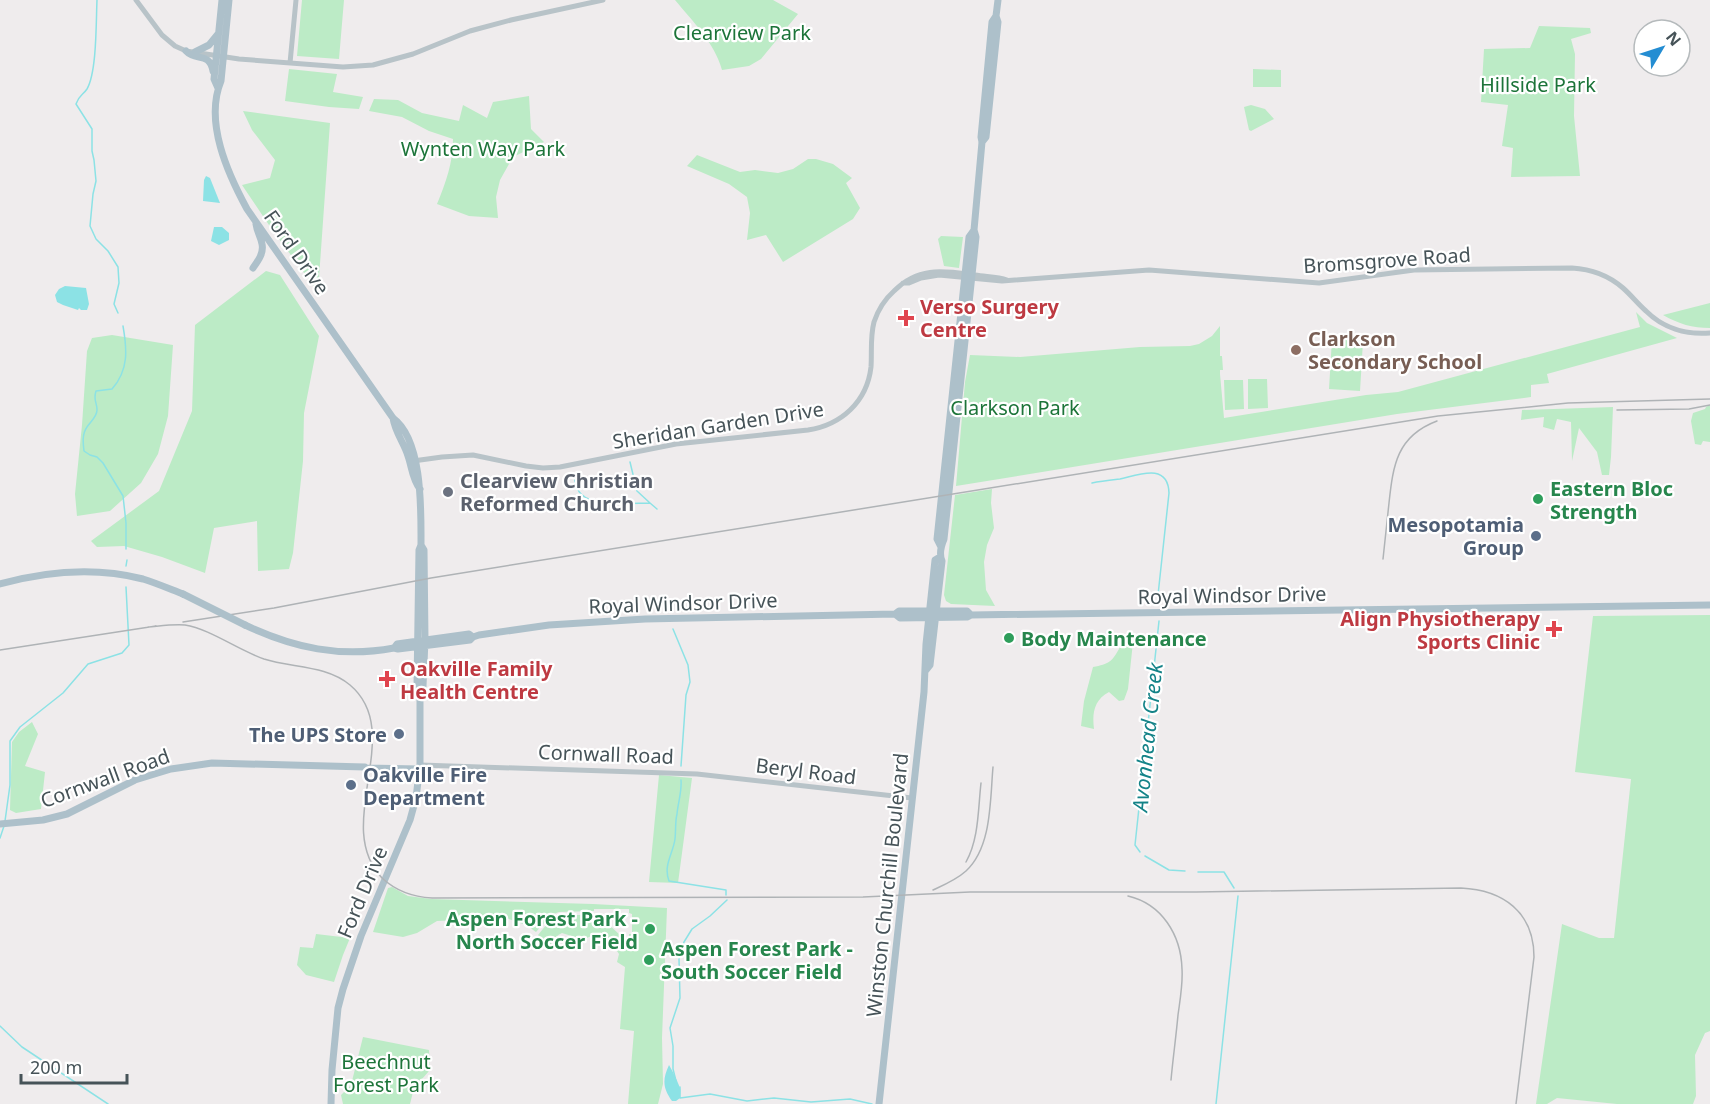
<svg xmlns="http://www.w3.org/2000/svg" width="1710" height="1104" viewBox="0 0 1710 1104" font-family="'Noto Sans',sans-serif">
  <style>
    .green { fill: #bcebc6 }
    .water { fill: #8ce2e5 }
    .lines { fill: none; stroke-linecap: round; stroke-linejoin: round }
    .stream { stroke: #8ce2e5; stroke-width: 1.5 }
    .minor { stroke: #b8c3c8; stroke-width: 5 }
    .major { stroke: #adc0ca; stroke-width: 7 }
    .rail { stroke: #afb3b6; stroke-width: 1.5 }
    .major-bridge { stroke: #adc0ca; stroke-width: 7 }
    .health-dot { fill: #e0444e; stroke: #fff; stroke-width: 2 }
    .education-dot { fill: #8d6e63; stroke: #fff; stroke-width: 2 }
    .worship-dot { fill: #6b7280; stroke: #fff; stroke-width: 2 }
    .leisure-dot { fill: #2e9e5b; stroke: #fff; stroke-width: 2 }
    .service-dot { fill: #5c6f8a; stroke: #fff; stroke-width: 2 }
    .labels { text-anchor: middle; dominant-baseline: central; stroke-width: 4.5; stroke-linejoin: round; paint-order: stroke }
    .park-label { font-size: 20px; fill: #1c7439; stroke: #fff }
    .street-label { font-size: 20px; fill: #465358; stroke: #fff }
    .health-label { font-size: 20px; font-weight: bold; fill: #be3a42; stroke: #fff; text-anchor: start }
    .education-label { font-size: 20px; font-weight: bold; fill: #785e54; stroke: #fff; text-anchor: start }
    .worship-label { font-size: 20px; font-weight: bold; fill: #5b616d; stroke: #fff; text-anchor: start }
    .leisure-label { font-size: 20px; font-weight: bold; fill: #27864d; stroke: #fff; text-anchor: start }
    .service-label { font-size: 20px; font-weight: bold; fill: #4e5e75; stroke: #fff; text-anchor: end }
    .water-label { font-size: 21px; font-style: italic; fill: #148388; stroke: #fff }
  </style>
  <rect width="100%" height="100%" fill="#efeced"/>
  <path class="green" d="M302,0H344L339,59L297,56Z
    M675,0H773L798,14L761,59L749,66L722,70C714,42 693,22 675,0Z
    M1539,26L1590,28L1591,33L1571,39L1575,54L1574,116L1580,176L1511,177L1513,148L1502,146L1508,105L1481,102L1484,49L1530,48Z
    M289,69L337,74L333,92L363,97L359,109L329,107L285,101Z
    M1253,69L1281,70V87H1253Z
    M529,96L531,129L544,142L513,157L500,180L496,197L498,218L469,216L437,204C446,182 453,163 453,139L429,131L402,117L369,111L374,99L398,100L422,113L459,121L463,105L487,118L493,102Z
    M1251,105L1265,109L1274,119L1251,131L1249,130L1244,107Z
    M243,111L330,123L318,292L271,228L242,185L270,178L275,160L252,130Z
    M697,155L740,172L755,170L778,173L793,169L808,159H816L833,164L852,178L846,183L860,208L853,219L783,262L766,235L747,240L750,213L747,197L729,184L687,166Z
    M941,236L963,237L959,268L944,266L938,239Z
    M266,271L280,275L319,336L304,413L303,461L293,553L289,569L258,571L257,521L214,528L205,573L162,557L124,546L97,547L91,541L159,491L192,411L195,325Z
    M1710,303V328C1692,328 1679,324 1663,315Z
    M1636,312L1647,323L1677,338L1547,374L1549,383L1531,385V397L1397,414L956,486L965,382L970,355L1020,357L1140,347L1190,346L1199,344L1212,336L1220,326V356H1222L1223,370H1220V374L1224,418L1366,395L1398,392L1640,327Z
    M112,335L173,345L168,416L158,454L141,483L110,511L77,516L75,494L82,425L87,351L92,338Z
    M1332,339L1363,341L1360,391L1329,389Z
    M1248,379H1267L1268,408L1248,409Z
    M1224,380H1243L1244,409L1225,410Z
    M1710,405V442L1703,441L1701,445L1695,444L1691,421L1693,413L1705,409L1706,407Z
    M1613,407L1611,457L1609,475H1602L1597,452L1579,428L1572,461L1571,422L1557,419L1554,430L1543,427L1544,417L1521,420L1522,410Z
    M992,489L991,503L994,528L987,545L984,562L986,590L995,606L951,604L946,601L944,595L955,495Z
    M1710,615V1031L1705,1033L1695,1055L1696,1096L1693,1104H1617L1557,1098L1547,1104H1536L1562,924L1599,938H1614L1631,779L1575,772L1593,616Z
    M1133,642L1128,689L1124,700L1119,701L1109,692C1094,700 1092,713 1094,729L1081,726L1084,701L1093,667C1109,664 1112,662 1120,647Z
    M32,722L38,734L25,766L45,772L41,809L16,813L10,810L12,742L19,732Z
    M659,775L692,778L678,883L649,882Z
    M392,887L408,896L431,899L593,904L667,908L662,1038L663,1084L658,1104H628L634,1031L620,1029L625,967L617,962L619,954L615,948H629V934H632V914L629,913V909H594V911L559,912L551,915L536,932L526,925L506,918L437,921L417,933L403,937L373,932L388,888Z
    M561,915H594L605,917L604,920L621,936L627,938L628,947H615C608,936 594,932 584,940L562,933C552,937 554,944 547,947L538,935L551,919Z
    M316,934L350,938L343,955L334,982L306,975L297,965L300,947L313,948Z
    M363,1037L429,1050L430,1070L414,1088L410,1104H343L341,1095L351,1085Z"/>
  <path class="water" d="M206,176L210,178L220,203L203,201L204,180Z
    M214,227H222L229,233V240L219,245L211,241Z
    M65,286L86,288L89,304L87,310H81L79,308L78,310L63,305L57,302L55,295L59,289Z
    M669,1065C671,1068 679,1084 680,1088C681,1091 680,1094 680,1098L676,1101H672C663,1088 662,1080 669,1065Z"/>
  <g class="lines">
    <path class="stream" d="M97,0C96,21 97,72 87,89C83,95 79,95 76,104L92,129V151L94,160L96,181L93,194L90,226L96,239L108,251L118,267L119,283L114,304L118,313
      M123,326C127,349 129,370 112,389L96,391C93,400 97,402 97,410C97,417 90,422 87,427C82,434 83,443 84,451L90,455L97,457L103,463L123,496L126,523V549
      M630,462L637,491L650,503
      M574,476C575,482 576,489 581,494C593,507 632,503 650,503L657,509
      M1092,483C1101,481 1111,480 1120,479C1138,475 1168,462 1169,493L1158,595L1159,601
      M126,566L127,560
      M673,629L688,665L690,682L686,695L681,766
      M681,780C682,792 678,802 677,814C675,822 676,830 675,839C673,854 663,865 669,881L726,890V895
      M5,821L10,785V741L20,727L63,693L88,664L122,653L129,645L126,587
      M0,838L4,826
      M1140,852L1135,845L1159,621
      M1145,856L1169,870L1185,871
      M1198,872H1224L1234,888
      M0,1026L22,1047L108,1104
      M676,1081L673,1069V1046L670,1028L680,998L679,959L684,942L692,929L710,916L727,900
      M680,1087V1098L710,1094L747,1101L774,1098L811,1102L850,1099L872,1104
      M1216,1104L1238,896"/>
    <path class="minor" d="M136,0L162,35L175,46L186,51L239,59L343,67L373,65L413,54L470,31L511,20L603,0
      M290,63L296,0
      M903,283H909L921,278L939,275L1002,281L1149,270L1319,283L1414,270L1572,268C1591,269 1608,275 1623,288C1631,295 1638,304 1646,311C1663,328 1686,335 1710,333
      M413,461L442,457L473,455L526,466L543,468L560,467L676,444L808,430C841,425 867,402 871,367C872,352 870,337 874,322C878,310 885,299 894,291C919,266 944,271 975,275C986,277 997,276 1007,280
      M420,765L697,774L912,798"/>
    <path class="major" d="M229,0L221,81C204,122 228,174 247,209L393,418C423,440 421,511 421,545L419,550L417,686L420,693V765L416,798L410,820L361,936L343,989L338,1008L332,1070L331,1104
      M186,51C196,62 209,51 213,71
      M195,52L209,45L218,34
      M218,88L214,79L222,0
      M982,142L986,137L998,22L996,16L998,0
      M253,268C258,261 264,253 262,244C261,237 257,232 256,224
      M393,418C395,432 404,443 408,456C412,467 412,479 420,489
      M941,547L937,539L969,237L974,230
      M0,584C47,571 96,567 143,579C156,583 170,589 183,594
      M895,614L900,618L967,617L971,615L1710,605
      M245,625C294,648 340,658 394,648L398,649L470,640L473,637L479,635L549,625L645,619L895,614L899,611H967L971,615
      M394,648L397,644L469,634L473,637
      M926,670L930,665L942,561C939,554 941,546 944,539L976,237L974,230L982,142L981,137L992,22L996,16
      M420,693L423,686L425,640L424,550L421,545
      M0,824L43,820L67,814L135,780L171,769L212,763L365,767L366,768L419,769
      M879,1104L924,692L926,644L935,560L940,557"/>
    <path class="rail" d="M1617,410L1689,409L1710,405
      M1383,559C1385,540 1387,522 1389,503C1393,465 1397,436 1437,421
      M183,622L274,608L431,578L1438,416L1568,403L1710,399
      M148,627C160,626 173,624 185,625C210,629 238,650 264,659C292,668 326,665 350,685C407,733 331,824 382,878C396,891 413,897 432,898L863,897L970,892H1196L1461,888C1503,890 1534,912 1534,957L1516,1104
      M0,650L156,626
      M966,862C979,839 978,809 981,783
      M933,890C944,885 956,880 966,871C992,847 990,800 993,767
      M1128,896C1162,904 1181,935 1182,969C1183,984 1180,1000 1178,1015C1176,1037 1173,1058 1171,1080"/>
    <path class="major-bridge" d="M183,594L245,625"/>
  </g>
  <g class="health-dot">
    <path d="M903 309h6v6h6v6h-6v6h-6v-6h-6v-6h6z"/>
    <path d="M1551 620h6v6h6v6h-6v6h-6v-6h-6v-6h6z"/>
    <path d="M384 670h6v6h6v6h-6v6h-6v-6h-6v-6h6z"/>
  </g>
  <circle class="education-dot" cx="1296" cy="350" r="6"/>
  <circle class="worship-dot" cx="448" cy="492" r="6"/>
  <g class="leisure-dot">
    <circle cx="1538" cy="499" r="6"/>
    <circle cx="1009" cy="638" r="6"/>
    <circle cx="650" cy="929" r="6"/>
    <circle cx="649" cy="960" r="6"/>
  </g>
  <g class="service-dot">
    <circle cx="1536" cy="536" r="6"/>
    <circle cx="399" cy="734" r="6"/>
    <circle cx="351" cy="785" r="6"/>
  </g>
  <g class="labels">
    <g class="park-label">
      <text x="742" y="32">Clearview Park</text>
      <text x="1538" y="84">Hillside Park</text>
      <text x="483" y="148">Wynten Way Park</text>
      <text x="1015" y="407">Clarkson Park</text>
      <text x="386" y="1061">Beechnut<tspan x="386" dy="23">Forest Park</tspan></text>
    </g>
    <g class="street-label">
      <text transform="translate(297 252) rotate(55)">Ford Drive</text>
      <text transform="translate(1387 260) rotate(-4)">Bromsgrove Road</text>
      <text transform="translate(718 425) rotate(-9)">Sheridan Garden Drive</text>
      <text transform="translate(1232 595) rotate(-1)">Royal Windsor Drive</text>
      <text transform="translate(683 603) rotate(-2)">Royal Windsor Drive</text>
      <text transform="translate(606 754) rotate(2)">Cornwall Road</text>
      <text transform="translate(806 771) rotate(7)">Beryl Road</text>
      <text transform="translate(105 778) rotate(-20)">Cornwall Road</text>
      <text transform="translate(887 885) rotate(-84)">Winston Churchill Boulevard</text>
      <text transform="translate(362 892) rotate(-67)">Ford Drive</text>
    </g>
    <g class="health-label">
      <text x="920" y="306">Verso Surgery<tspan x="920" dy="23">Centre</tspan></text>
      <text x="1540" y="618" text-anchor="end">Align Physiotherapy<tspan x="1540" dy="23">Sports Clinic</tspan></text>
      <text x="400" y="668">Oakville Family<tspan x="400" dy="23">Health Centre</tspan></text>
    </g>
    <g class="education-label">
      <text x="1308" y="338">Clarkson<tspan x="1308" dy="23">Secondary School</tspan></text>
    </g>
    <g class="worship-label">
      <text x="460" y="480">Clearview Christian<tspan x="460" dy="23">Reformed Church</tspan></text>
    </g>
    <g class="leisure-label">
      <text x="1550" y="488">Eastern Bloc<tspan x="1550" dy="23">Strength</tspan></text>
      <text x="1021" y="638">Body Maintenance</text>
      <text x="638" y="918" text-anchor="end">Aspen Forest Park -<tspan x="638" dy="23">North Soccer Field</tspan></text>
      <text x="661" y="948">Aspen Forest Park -<tspan x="661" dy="23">South Soccer Field</tspan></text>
    </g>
    <g class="service-label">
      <text x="1524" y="524">Mesopotamia<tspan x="1524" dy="23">Group</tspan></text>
      <text x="387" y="734">The UPS Store</text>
      <text x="363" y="774" text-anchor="start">Oakville Fire<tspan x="363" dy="23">Department</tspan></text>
    </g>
    <g class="water-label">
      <text transform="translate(1147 737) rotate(-84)">Avonhead Creek</text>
    </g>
  </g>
  <g transform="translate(1662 48) rotate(51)"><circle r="28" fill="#ffffff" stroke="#b5babc" stroke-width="1.5"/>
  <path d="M0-4.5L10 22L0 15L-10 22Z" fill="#248dd2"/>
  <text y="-9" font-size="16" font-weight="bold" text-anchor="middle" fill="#465358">N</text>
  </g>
  <path d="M21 1074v9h106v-9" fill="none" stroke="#465358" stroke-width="3"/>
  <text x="30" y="1074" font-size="18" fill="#465358" stroke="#ffffff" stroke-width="4.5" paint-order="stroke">200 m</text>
</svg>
